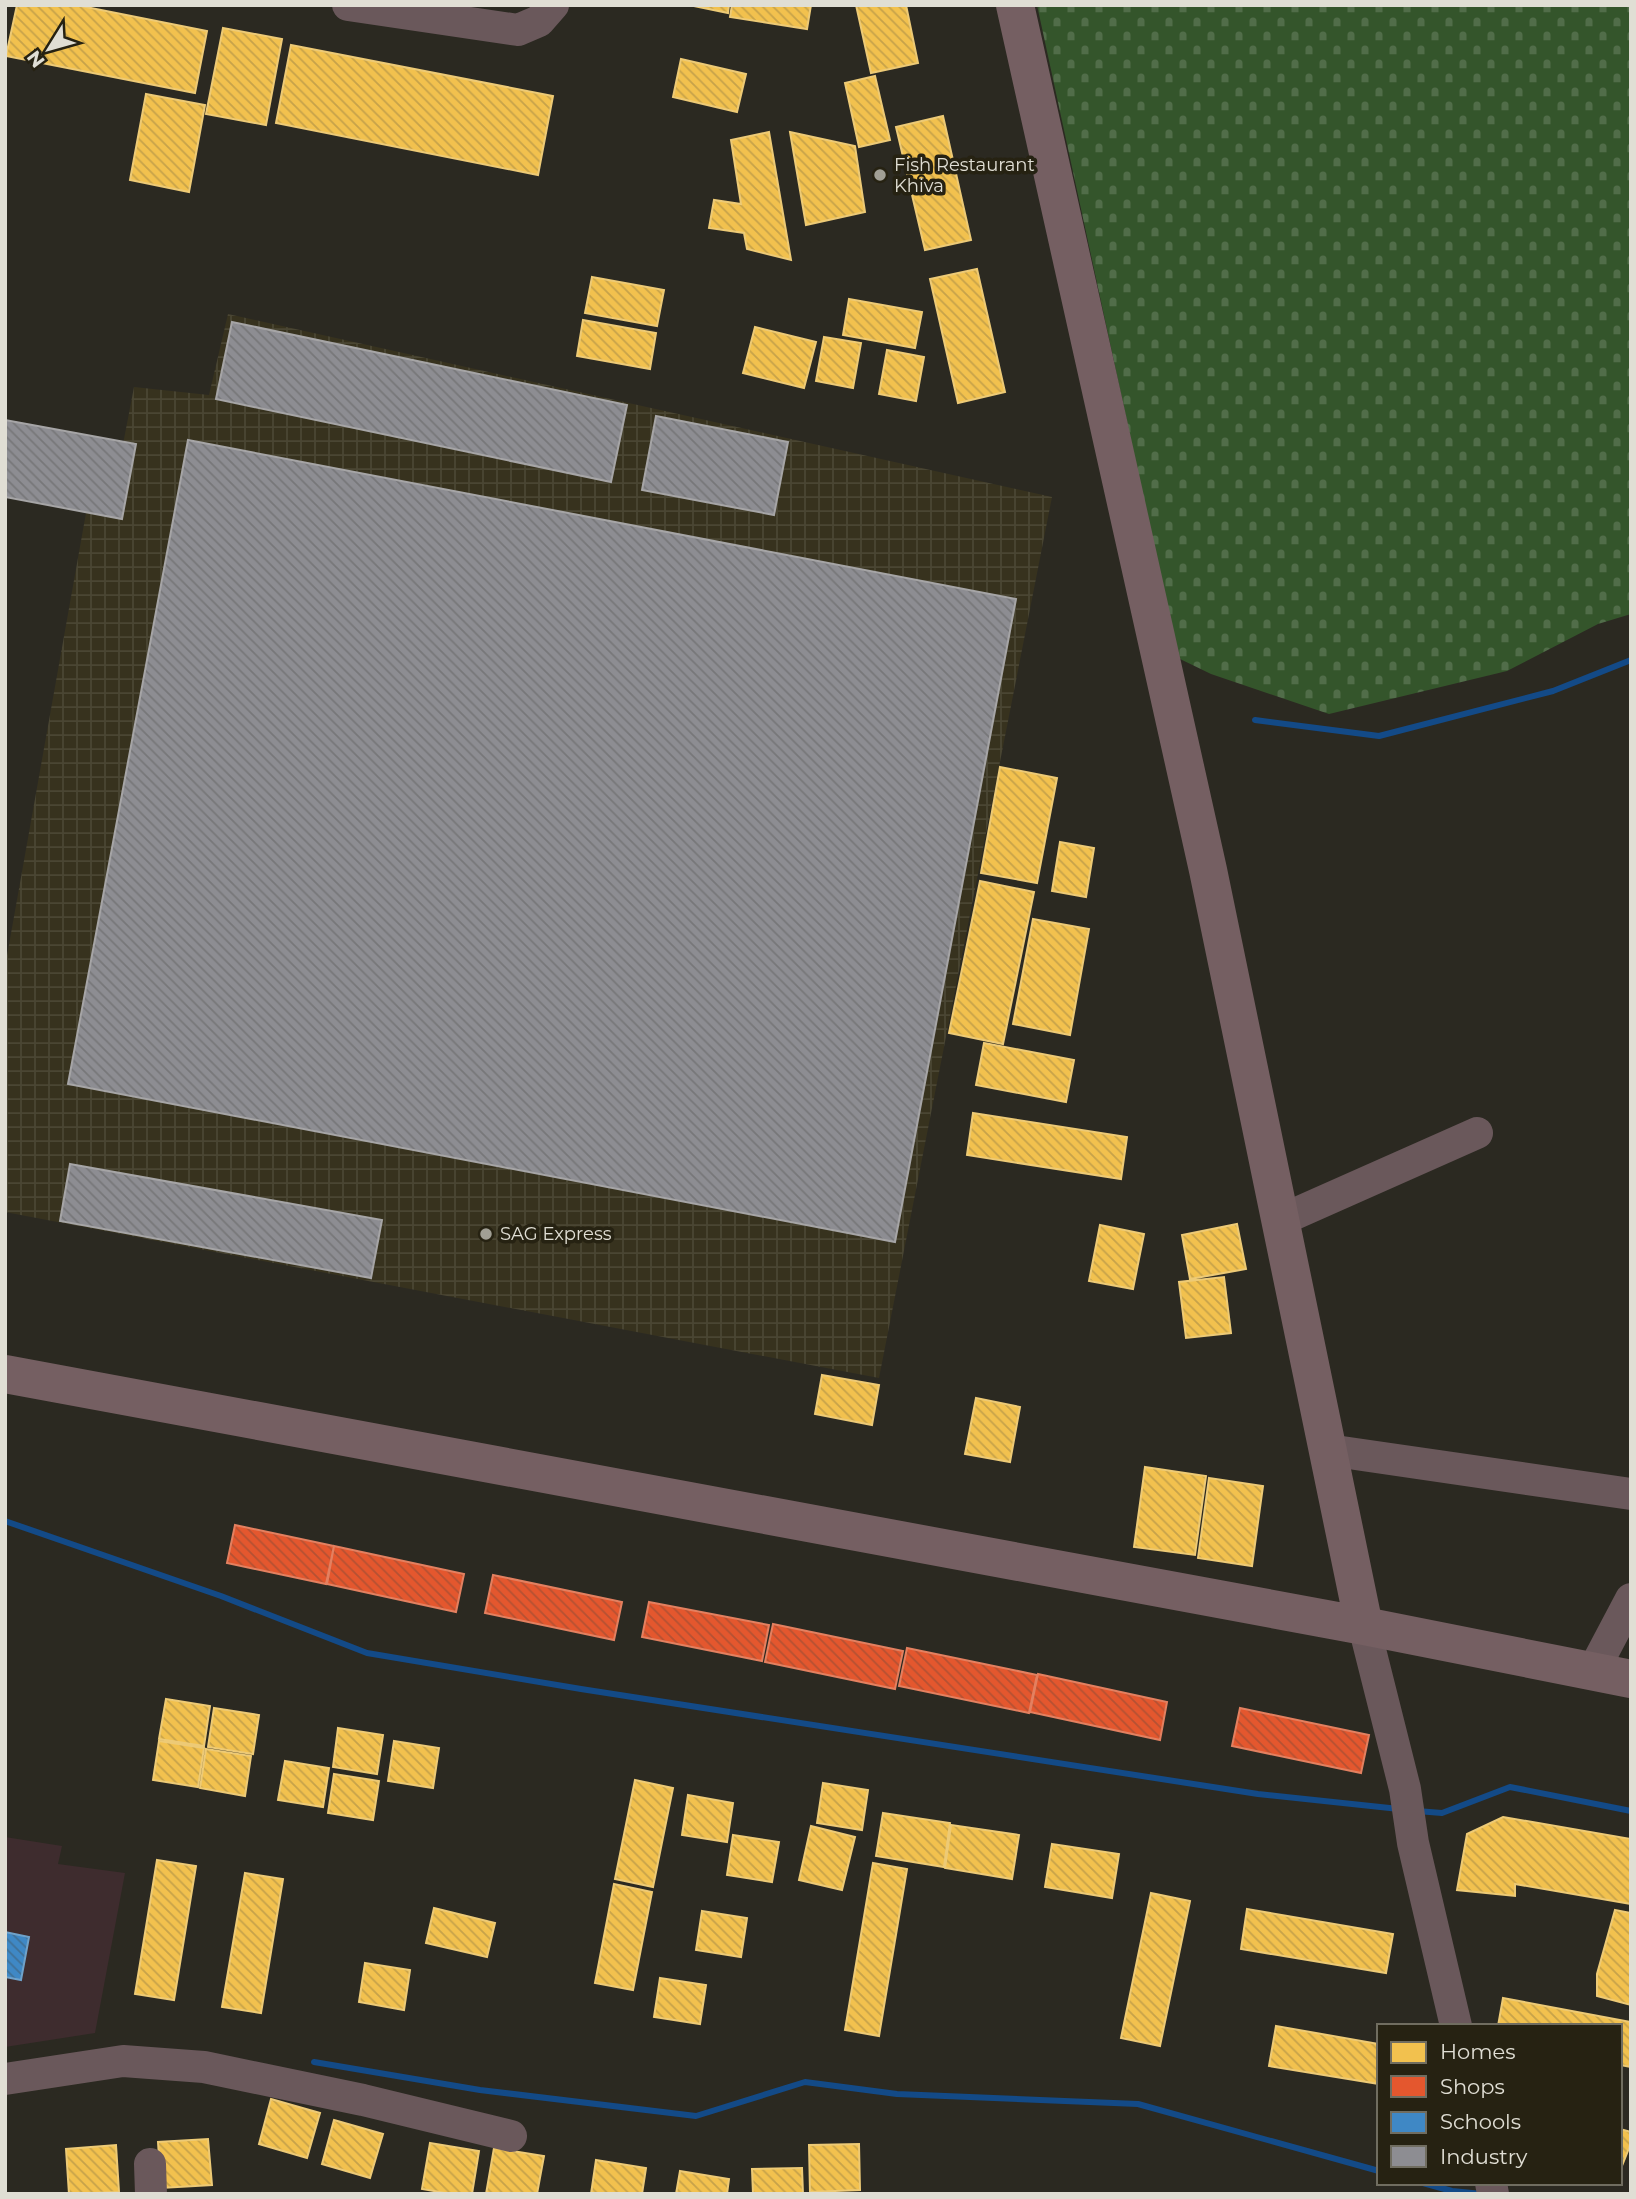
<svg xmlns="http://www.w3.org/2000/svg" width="1636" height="2199" viewBox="0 0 1636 2199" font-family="Montserrat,sans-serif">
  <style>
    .industrial { fill: url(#industrial-grid) }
    .education { fill: #3e2c2e }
    .cemetery { fill: url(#cemetery-stones) }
    .homes { fill: url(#homes-back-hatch); stroke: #edca76; stroke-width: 2 }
    .shops { fill: url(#shops-back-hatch); stroke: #e38060; stroke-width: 2 }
    .schools { fill: url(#schools-back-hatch); stroke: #6fa2ca; stroke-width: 2 }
    .industry { fill: url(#industry-back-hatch); stroke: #a6a5a6; stroke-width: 2 }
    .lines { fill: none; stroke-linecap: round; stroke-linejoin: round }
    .stream { stroke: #134a87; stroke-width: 6 }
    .minor { stroke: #6a585b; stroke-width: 32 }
    .major { stroke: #755f62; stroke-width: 38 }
    .poi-dot { fill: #a19f95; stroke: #262212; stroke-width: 2.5 }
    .labels { text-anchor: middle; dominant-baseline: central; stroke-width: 7; stroke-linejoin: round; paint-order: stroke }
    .poi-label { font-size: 18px; fill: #e0ded4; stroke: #262212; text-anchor: start }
  </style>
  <defs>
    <pattern id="industrial-grid" width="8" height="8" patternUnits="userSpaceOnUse" patternTransform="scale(1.75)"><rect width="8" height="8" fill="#37321e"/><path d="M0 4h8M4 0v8" fill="none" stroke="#4a4633"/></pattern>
    <pattern id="cemetery-stones" width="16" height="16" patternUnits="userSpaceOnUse" patternTransform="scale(1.75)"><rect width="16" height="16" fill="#34552b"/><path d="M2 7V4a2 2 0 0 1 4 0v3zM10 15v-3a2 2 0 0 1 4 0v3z" fill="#516d49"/></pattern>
    <pattern id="homes-back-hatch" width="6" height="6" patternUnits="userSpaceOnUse" patternTransform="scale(1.75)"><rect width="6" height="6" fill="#f2c14e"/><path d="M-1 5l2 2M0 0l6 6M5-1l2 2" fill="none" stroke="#c6a24a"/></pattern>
    <pattern id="shops-back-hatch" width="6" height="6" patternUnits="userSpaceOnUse" patternTransform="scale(1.75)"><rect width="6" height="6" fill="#e4572e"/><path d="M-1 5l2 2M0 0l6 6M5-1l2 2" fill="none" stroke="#b45133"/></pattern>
    <pattern id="schools-back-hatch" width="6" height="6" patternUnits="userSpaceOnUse" patternTransform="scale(1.75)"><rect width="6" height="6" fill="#3f88c5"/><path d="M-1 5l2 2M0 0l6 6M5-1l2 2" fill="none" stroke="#407096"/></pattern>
    <pattern id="industry-back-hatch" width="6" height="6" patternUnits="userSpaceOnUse" patternTransform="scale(1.75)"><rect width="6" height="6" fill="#8d8d92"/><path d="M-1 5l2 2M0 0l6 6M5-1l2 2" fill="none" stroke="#777779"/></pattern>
  </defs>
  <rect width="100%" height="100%" fill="#2b2921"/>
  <path class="industrial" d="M228,314L1052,497L879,1378L5,1212V967L86,513L110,512L134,387L209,395Z"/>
  <path class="education" d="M5,1837L62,1846L58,1864L125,1873L95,2033L5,2047Z"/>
  <path class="cemetery" d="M1037,5H1631V614L1598,624L1507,671L1329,714L1211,674L1178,658Z"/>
  <path class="homes" d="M17,5H76L207,31L195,93L6,56Z
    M689,5H729L728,13Z
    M732,5H811L807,29L730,17Z
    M856,5H906L918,63L871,73Z
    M223,28L282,39L266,125L206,114Z
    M291,45L553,96L538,175L276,123Z
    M681,59L746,74L737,112L673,97Z
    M875,76L890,140L859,147L845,83Z
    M146,94L205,105L189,192L130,180Z
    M943,116L971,240L925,250L896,127Z
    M769,132L791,260L747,249L744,233L709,228L714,200L741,204L731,140Z
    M790,132L855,146L865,212L806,225Z
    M977,269L1005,392L958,403L930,279Z
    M592,277L664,290L657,326L585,313Z
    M849,299L922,312L915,348L843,335Z
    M583,320L656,333L650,369L577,356Z
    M755,327L816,342L804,388L743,373Z
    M824,337L861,343L853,388L816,381Z
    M887,350L924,357L916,401L879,394Z
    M1000,767L1057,778L1037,883L981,873Z
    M1060,842L1094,848L1086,897L1052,891Z
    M980,881L1034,892L1003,1044L949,1033Z
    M1033,919L1089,929L1070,1035L1013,1024Z
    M984,1043L1074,1060L1066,1102L976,1085Z
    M973,1113L1127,1137L1121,1179L967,1155Z
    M1237,1224L1246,1269L1190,1279L1182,1235Z
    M1100,1225L1144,1234L1133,1289L1089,1281Z
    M1224,1277L1231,1333L1186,1338L1179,1282Z
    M822,1375L879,1385L872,1425L815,1414Z
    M976,1398L1020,1407L1010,1462L965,1454Z
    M1145,1467L1206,1476L1195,1555L1134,1547Z
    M1209,1478L1263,1486L1252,1566L1198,1558Z
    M166,1699L210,1706L204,1746L159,1739Z
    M214,1708L259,1715L253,1754L208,1747Z
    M338,1728L383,1735L377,1774L333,1767Z
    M159,1741L204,1748L198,1787L153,1780Z
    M394,1741L439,1748L433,1788L388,1781Z
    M206,1749L251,1756L245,1796L200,1788Z
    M285,1761L329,1768L323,1807L278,1800Z
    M334,1774L379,1781L373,1820L328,1813Z
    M635,1780L673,1788L653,1887L615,1879Z
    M823,1783L868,1790L862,1830L817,1823Z
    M688,1795L733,1803L727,1842L682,1835Z
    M883,1813L950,1823L944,1867L876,1856Z
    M1503,1817L1631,1839V1904L1515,1884V1896L1457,1890L1467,1834Z
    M951,1825L1019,1835L1012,1879L945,1868Z
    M811,1826L855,1837L842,1890L799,1880Z
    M733,1835L779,1842L772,1882L727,1875Z
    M1052,1844L1119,1854L1112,1898L1045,1887Z
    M157,1860L196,1866L174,2000L135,1994Z
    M873,1863L907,1869L879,2036L845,2030Z
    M245,1873L283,1879L261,2013L222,2007Z
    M614,1884L652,1892L633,1990L595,1983Z
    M1151,1893L1190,1901L1160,2046L1121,2038Z
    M434,1908L495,1923L487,1957L426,1943Z
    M1247,1909L1393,1934L1386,1973L1241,1949Z
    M1615,1910L1631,1913V2005L1597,1996V1974Z
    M702,1911L747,1918L741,1957L696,1950Z
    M365,1963L410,1970L404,2010L359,2002Z
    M660,1978L706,1985L700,2024L654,2017Z
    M1503,1998L1631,2022V2067L1620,2065V2026H1498Z
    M1276,2026L1379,2044V2084L1269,2066Z
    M271,2099L320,2113L307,2158L259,2144Z
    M334,2120L383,2134L370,2178L322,2164Z
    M1620,2129L1631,2132V2143L1620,2171Z
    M208,2139L212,2185L161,2188L158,2142Z
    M430,2143L479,2151L472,2194H451L422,2189Z
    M859,2144L860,2190L810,2192L809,2145Z
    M116,2145L119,2192L69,2194L66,2149Z
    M494,2148L544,2156L537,2194H486Z
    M596,2160L646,2168L642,2194H591Z
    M802,2168L803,2194H753L752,2169Z
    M680,2171L729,2179L727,2194H676Z"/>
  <path class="shops" d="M235,1525L334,1546L326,1584L227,1563Z
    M334,1546L464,1574L456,1612L327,1584Z
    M493,1575L622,1602L614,1640L485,1613Z
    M649,1602L769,1625L762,1661L642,1637Z
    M773,1624L903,1651L895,1689L765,1662Z
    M907,1648L1037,1675L1029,1713L899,1686Z
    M1038,1674L1167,1702L1160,1740L1030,1712Z
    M1240,1708L1369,1735L1361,1773L1232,1746Z"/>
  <path class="schools" d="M5,1932L29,1937L21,1980L5,1977Z"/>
  <path class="industry" d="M232,322L627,405L611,482L216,399Z
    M656,416L788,442L774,515L642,490Z
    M5,420L136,444L122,519L5,497Z
    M188,440L1016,599L895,1242L68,1084Z
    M70,1164L382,1220L371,1278L60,1221Z"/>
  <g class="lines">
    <path class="stream" d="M1255,720L1379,736L1553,691L1631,660
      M5,1521L221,1596L367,1653L581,1689L1258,1794L1399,1809
      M1417,1811L1442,1813L1510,1787L1631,1811
      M314,2062L480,2090L696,2116L805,2082L897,2094L1138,2104L1379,2171
      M1423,2183L1452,2191L1482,2194"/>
    <path class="minor" d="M348,5L518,30L539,21L553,5
      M1281,1220L1477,1133
      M1328,1450L1631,1494
      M1364,1626L1405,1789L1413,1843L1456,2026
      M1593,1671L1631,1599
      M5,2079L123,2061L204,2067L363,2100L511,2136
      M150,2164L151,2194
      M1491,2183L1493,2194"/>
    <path class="major" d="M1015,5L1208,870L1364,1626
      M5,1374L1364,1626L1631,1679"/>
  </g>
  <g class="poi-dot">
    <circle cx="880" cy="175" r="7"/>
    <circle cx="486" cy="1234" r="7"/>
  </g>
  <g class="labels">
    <g class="poi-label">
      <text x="894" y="165">Fish Restaurant<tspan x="894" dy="21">Khiva</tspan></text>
      <text x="500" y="1234">SAG Express</text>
    </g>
  </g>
  <rect width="1636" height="2199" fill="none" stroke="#e0ded4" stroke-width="14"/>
  <rect x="1377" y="2024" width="245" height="161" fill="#262212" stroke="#706d60" stroke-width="2"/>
  <rect x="1391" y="2042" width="35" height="21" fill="#f2c14e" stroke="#706d60" stroke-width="2"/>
  <text x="1440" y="2059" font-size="21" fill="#e0ded4">Homes</text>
  <rect x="1391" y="2076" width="35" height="21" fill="#e4572e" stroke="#706d60" stroke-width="2"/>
  <text x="1440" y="2094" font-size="21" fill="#e0ded4">Shops</text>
  <rect x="1391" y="2112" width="35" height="21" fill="#3f88c5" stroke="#706d60" stroke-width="2"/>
  <text x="1440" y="2129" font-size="21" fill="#e0ded4">Schools</text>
  <rect x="1391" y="2146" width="35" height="21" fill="#8d8d92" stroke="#706d60" stroke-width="2"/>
  <text x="1440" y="2164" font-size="21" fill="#e0ded4">Industry</text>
  <g transform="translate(49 49) rotate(233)" stroke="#262212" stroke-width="5" paint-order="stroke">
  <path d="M0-5L12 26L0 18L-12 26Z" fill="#e0ded4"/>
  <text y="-10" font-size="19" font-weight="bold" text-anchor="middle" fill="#e0ded4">N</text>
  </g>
</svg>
